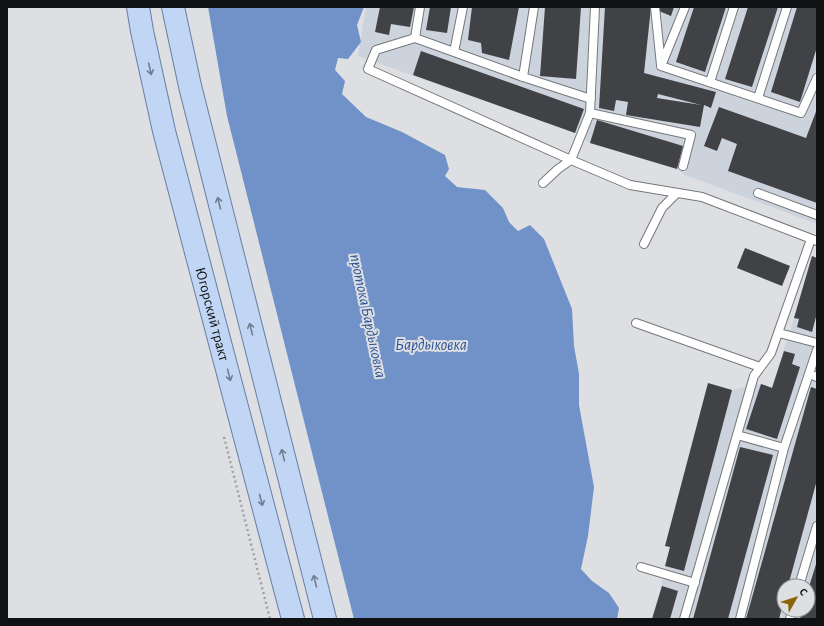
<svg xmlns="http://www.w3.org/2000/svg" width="824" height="626" viewBox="0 0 824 626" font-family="'Alegreya Sans',sans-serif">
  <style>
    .built { fill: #ccd3dd; fill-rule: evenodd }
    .water { fill: #7092c9 }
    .building { fill: #404245; fill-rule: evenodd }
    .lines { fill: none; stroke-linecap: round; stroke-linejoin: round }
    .lane-casing { stroke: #75787b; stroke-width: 10 }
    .primary-casing { stroke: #687ea2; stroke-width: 24 }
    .path { stroke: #9fa1a4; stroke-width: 2.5; stroke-dasharray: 2 3; stroke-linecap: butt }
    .lane { stroke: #fff; stroke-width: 8 }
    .primary { stroke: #c1d5f5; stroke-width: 22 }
    .oneway { stroke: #717d8f }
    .labels { text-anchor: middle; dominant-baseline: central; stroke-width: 4; stroke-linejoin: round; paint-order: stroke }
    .street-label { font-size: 15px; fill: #101112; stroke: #dddfe3 }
    .water-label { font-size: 16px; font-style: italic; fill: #285195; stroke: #dddfe3 }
  </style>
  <rect width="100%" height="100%" fill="#dddfe3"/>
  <path class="built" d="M366,7H817V224L685,175L677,169L590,143L575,133L358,56Z
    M812,256L817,258V619H652L661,586L670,547L665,546L708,383L732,390L761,384L772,387L794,318ZM784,586H808V610H784Z"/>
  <path class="water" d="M208,7H364L357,25L361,42L348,59L338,58L335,70L345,81L342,94L366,117L402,132L445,155L449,169L445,176L457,187L485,190L503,208L509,222L518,231L530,225L544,239L572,309L574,346L579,374V405L594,487L588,536L581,569L592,581L609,593L619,608L617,619H354L227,116Z"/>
  <path class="building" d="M380,7H414L410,27L391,24L389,35L375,32Z
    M430,7H451L447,33L426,30Z
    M472,7H519L509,60L482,53L481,43L468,40Z
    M545,7H581L576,79L540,76Z
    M605,7H651L644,73L716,92L711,108L704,105L700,127L626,115L628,102L616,100L614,111L599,108ZM658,94L701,105L657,98Z
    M660,7H674L671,16L659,11Z
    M694,7H726L705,72L676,62Z
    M748,7H778L752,87L725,79Z
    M797,7H817V47L800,102L771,92Z
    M421,51L584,109L575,133L413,75Z
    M719,107L806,138L817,109V203L728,171L737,144L722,138L717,151L704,146Z
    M597,120L683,146L677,169L590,143Z
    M745,248L790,266L782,286L737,268Z
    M812,256L817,258V313L812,332L797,327L799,319L794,318Z
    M784,351L795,354L792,364L800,367L777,439L746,429L761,384L772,388Z
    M708,383L732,390L684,571L665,566L670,547L665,546Z
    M811,387L817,389V480L788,586H784V600L779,619H746Z
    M740,447L773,455L728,619H693Z
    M817,561V619H800L803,610H808V590Z
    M662,586L678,591L670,619H652Z"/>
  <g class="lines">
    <defs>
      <path id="lane" d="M655,7L661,65
        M685,7L661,66L801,113L817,78
        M415,38L420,7
        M454,52L463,7
        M523,77L534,7
        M710,82L734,7
        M758,98L787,7
        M591,99L523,77L454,52L415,38L376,50L368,69L571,160L630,185L702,197L817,241
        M590,113L691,135L683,166
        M543,183L558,169L571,160L590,113L595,7
        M758,193L817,215
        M644,244L662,208L677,193
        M636,323L760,367
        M779,333L817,343
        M809,374L817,377
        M737,435L784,448
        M641,567L695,583
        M799,586L817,526
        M684,619L754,376L771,353L811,239
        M740,619L784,448L817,350
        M790,619L792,610"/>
      <g id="primary">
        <path id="s1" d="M138,7L142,31L164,131L293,619"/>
        <path d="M173,7L190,86L325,619"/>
      </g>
    </defs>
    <use href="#lane" class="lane-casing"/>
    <use href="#primary" class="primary-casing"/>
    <path class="path" d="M224,437L270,619"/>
    <use href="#lane" class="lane"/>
    <use href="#primary" class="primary"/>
  </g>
  <defs><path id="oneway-shaft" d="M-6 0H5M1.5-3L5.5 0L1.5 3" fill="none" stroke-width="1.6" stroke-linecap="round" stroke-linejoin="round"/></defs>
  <g class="oneway">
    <use href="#oneway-shaft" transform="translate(150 69) rotate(77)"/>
    <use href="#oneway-shaft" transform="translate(219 203) rotate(-104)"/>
    <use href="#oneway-shaft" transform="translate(251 329) rotate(-104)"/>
    <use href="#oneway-shaft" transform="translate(229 375) rotate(76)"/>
    <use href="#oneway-shaft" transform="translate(283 455) rotate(-104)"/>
    <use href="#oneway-shaft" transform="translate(261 500) rotate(75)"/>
    <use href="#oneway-shaft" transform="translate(315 581) rotate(-104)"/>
  </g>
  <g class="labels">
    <g class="street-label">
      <text stroke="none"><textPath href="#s1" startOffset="316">Югорский тракт</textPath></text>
    </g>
    <g class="water-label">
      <text transform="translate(368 316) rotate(78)">протока Бардыковка</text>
      <text x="431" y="345">Бардыковка</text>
    </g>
  </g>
  <rect width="824" height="626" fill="none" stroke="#101112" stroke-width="16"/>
  <g transform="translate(796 598) rotate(51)"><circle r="19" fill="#dddfe3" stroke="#8b8d8f"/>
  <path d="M0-3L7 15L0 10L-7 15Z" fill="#8c6305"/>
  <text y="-6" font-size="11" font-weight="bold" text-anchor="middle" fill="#101112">С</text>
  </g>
</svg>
